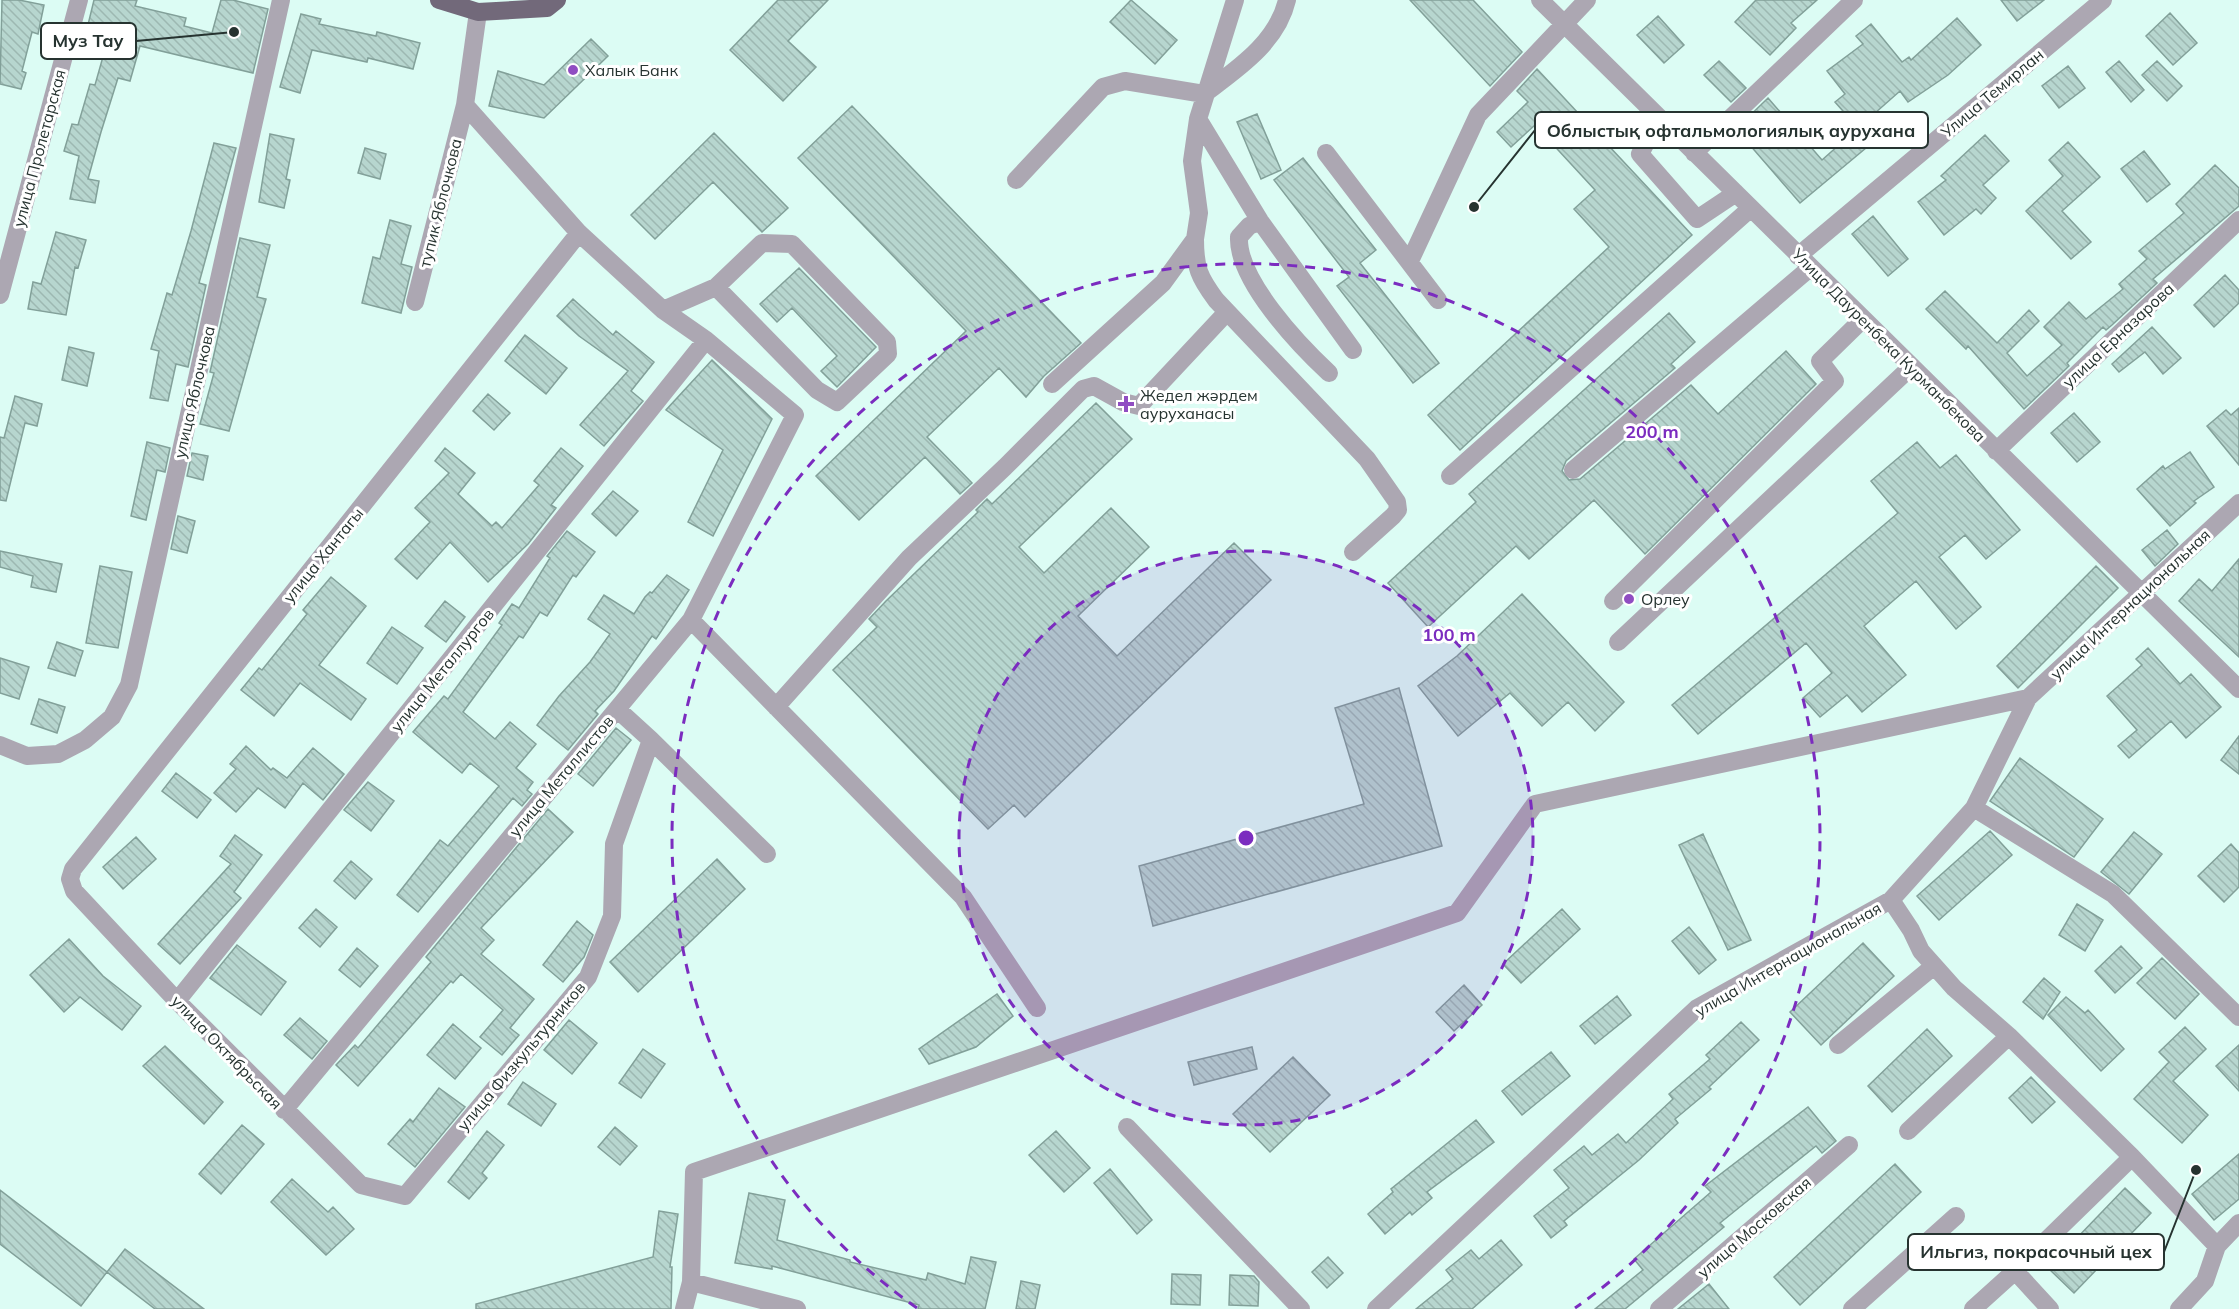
<svg xmlns="http://www.w3.org/2000/svg" width="2239" height="1309" viewBox="0 0 2239 1309" font-family="Mulish,sans-serif">
  <style>
    .building { fill: url(#building-back-hatch); stroke: #82a099; stroke-width: 1.5 }
    .lines { fill: none; stroke-linecap: round; stroke-linejoin: round }
    .minor { stroke: #aca7b2; stroke-width: 18 }
    .major { stroke: #72697a; stroke-width: 18 }
    .ring { fill: none; stroke: #7b2cbf; stroke-width: 3; stroke-dasharray: 10 8 }
    .poi-dot { fill: #904dc2; stroke: #fff; stroke-width: 2 }
    .labels { text-anchor: middle; dominant-baseline: central; stroke-width: 6; stroke-linejoin: round; paint-order: stroke }
    .poi-label { font-size: 16px; fill: #263330; stroke: #fff; text-anchor: start }
    .street-label { font-size: 16px; fill: #263330; stroke: #fff }
    .centre { fill: #7b2cbf; stroke: #fff; stroke-width: 3 }
    .ring-label { font-size: 18px; text-anchor: middle; font-weight: bold; fill: #7b2cbf; stroke: #fff; stroke-width: 6; stroke-linejoin: round; paint-order: stroke }
    .leader { fill: none; stroke: #263330; stroke-width: 2 }
    .callout-dot { fill: #263330; stroke: #fff; stroke-width: 2 }
    .callout { fill: #fff; stroke: #263330; stroke-width: 2 }
    .callout-label { font-size: 18px; text-anchor: middle; font-weight: bold; fill: #263330 }
  </style>
  <defs>
    <pattern id="building-back-hatch" width="6" height="6" patternUnits="userSpaceOnUse" patternTransform="scale(1.5)"><rect width="6" height="6" fill="#b7d6cf"/><path d="M-1 5l2 2M0 0l6 6M5-1l2 2" fill="none" stroke="#9db8b2"/></pattern>
  </defs>
  <rect width="100%" height="100%" fill="#dcfcf4"/>
  <path class="building" d="M2,0H19L44,5L38,34L32,32L22,71L26,73L21,89L0,84Z
    M94,0H137L135,6L186,18L184,26L212,33L221,0H233L268,9L253,73L140,46L130,81L118,78L101,132L88,179L99,181L95,203L70,199L79,156L64,151L72,124L78,125L90,84L95,85L108,39L86,33Z
    M778,0H828L788,41L816,67L783,101L730,50Z
    M1131,0L1177,40L1155,64L1110,22Z
    M1410,0H1473L1522,52L1490,86Z
    M1756,0H1817L1791,23L1796,28L1770,55L1735,22Z
    M2001,0H2044L2017,21Z
    M2170,13L2197,43L2173,65L2146,36Z
    M301,14L321,19L319,24L376,36L377,32L420,43L413,69L368,58L367,62L312,50L300,93L280,87Z
    M1658,16L1684,45L1664,63L1637,35Z
    M1957,18L1981,45L1948,75L1908,102L1900,91L1858,128L1835,102L1845,94L1827,71L1863,44L1856,36L1871,24L1902,62L1909,57L1911,60Z
    M591,39L608,56L544,118L489,106L498,71L544,85Z
    M1719,61L1746,88L1731,102L1704,75Z
    M2119,61L2144,90L2131,102L2106,72Z
    M2157,61L2182,86L2167,101L2142,75Z
    M2068,66L2085,88L2059,108L2042,86Z
    M1537,69L1692,235L1460,450L1428,415L1609,247L1574,209L1595,190L1535,125L1511,147L1497,132L1528,102L1517,91Z
    M1768,98L1822,160L1858,128L1872,143L1800,203L1736,129Z
    M852,106L1081,343L1044,376L1026,397L999,368L927,437L972,483L960,494L925,457L859,520L816,476L966,331L798,158Z
    M1257,114L1281,170L1261,179L1237,122Z
    M714,133L788,208L762,232L713,182L655,239L631,215Z
    M270,134L294,139L286,179L290,180L284,208L259,202Z
    M1985,135L2009,161L1983,185L1996,198L1981,214L1976,209L1944,235L1918,202L1946,180L1941,176Z
    M2068,142L2100,177L2062,211L2091,242L2071,259L2026,211L2063,176L2049,160Z
    M214,143L236,148L199,283L206,285L188,367L176,364L168,401L150,398L159,351L151,349L167,293L172,295L191,231Z
    M365,148L386,154L380,179L358,173Z
    M2144,151L2170,184L2147,202L2121,169Z
    M1303,158L1376,250L1360,263L1439,363L1413,383L1337,286L1349,277L1274,180Z
    M2215,165L2239,188V206L2153,279L2157,283L2112,325L2106,330L2103,327L2067,363L2069,366L2024,409L1968,346L1966,349L1926,309L1945,291L1997,343L2029,310L2039,321L2007,353L2027,376L2062,345L2044,327L2069,302L2086,319L2123,289L2119,284L2147,259L2139,251L2184,213L2176,204Z
    M1873,216L1908,259L1888,276L1852,234Z
    M390,220L411,226L401,264L412,267L401,313L362,303L373,257L380,259Z
    M56,232L86,240L78,268L75,267L66,315L28,309L33,282L41,284Z
    M240,238L270,245L257,297L266,299L229,431L200,424L214,373L210,372Z
    M799,268L876,347L837,387L821,371L837,356L792,308L777,322L760,304Z
    M2225,275L2239,290V303L2214,327L2194,305Z
    M573,299L613,335L616,331L654,362L631,391L643,401L604,446L580,425L628,371L579,336L557,316Z
    M1669,313L1695,342L1671,364L1675,368L1566,461L1562,471L1569,480L1580,479L1691,385L1718,414L1786,351L1816,384L1645,554L1594,500L1529,559L1516,546L1428,627L1388,583L1476,502L1469,494Z
    M2152,327L2181,358L2163,374L2145,352L2119,372L2112,364Z
    M525,335L567,368L546,394L505,361Z
    M69,347L94,353L87,386L62,380Z
    M712,360L772,419L713,536L688,522L723,450L666,410Z
    M488,394L510,413L494,430L473,411Z
    M15,396L42,404L37,426L25,423L6,501L0,500V437L4,438Z
    M1096,403L1132,439L1019,547L1044,573L1111,508L1149,547L1078,616L1117,656L1234,543L1271,580L1025,817L1014,805L988,829L833,670L877,627L869,619L886,601L978,512L976,510L987,499L992,504Z
    M2239,408V465L2207,426L2226,410L2231,415Z
    M2074,413L2100,442L2077,462L2051,433Z
    M147,442L170,448L165,472L157,470L146,520L131,516Z
    M1917,442L1940,468L1956,455L2020,530L1986,559L1965,535L1939,557L1981,607L1956,629L1916,581L1864,626L1906,675L1862,712L1847,695L1820,717L1803,698L1832,673L1806,643L1698,734L1672,705L1898,513L1871,481Z
    M445,448L475,473L458,494L492,526L496,522L502,528L539,485L534,481L561,448L583,466L551,505L556,508L528,544L488,582L450,542L417,579L395,559L430,522L415,508L449,473L435,461Z
    M2190,452L2214,487L2194,501L2196,503L2170,526L2137,489L2163,466L2165,469Z
    M192,453L208,456L203,480L187,476Z
    M613,491L638,511L616,536L592,514Z
    M178,516L195,521L187,553L171,549Z
    M2167,530L2178,544L2155,566L2142,550Z
    M567,531L595,552L576,577L573,575L547,616L540,612L523,638L519,636L463,712L495,739L510,722L536,744L516,768L533,782L527,790L532,794L522,806L513,798L418,912L397,895L440,840L448,846L499,786L470,763L462,773L413,732L444,696L448,699L502,625L499,623L512,604L519,608L550,558L547,556Z
    M0,551L62,564L56,592L31,587L33,576L0,567Z
    M2239,559V657L2179,601L2199,579L2212,591Z
    M100,566L132,572L118,648L86,643Z
    M2096,566L2118,588L2018,688L1997,666Z
    M667,575L689,590L656,639L652,636L614,691L595,711L598,714L568,750L537,725L559,696L590,662L610,634L588,619L604,595L634,614L645,597L650,592L652,593Z
    M331,577L366,606L319,665L366,699L351,720L300,683L274,716L241,690L259,668L262,670L307,614L303,610Z
    M1522,594L1624,702L1595,731L1568,702L1542,726L1510,693L1458,736L1418,686L1457,656Z
    M445,601L465,617L446,642L425,626Z
    M392,627L423,648L397,684L367,663Z
    M57,642L83,651L75,676L48,668Z
    M2148,648L2180,684L2191,674L2221,707L2186,738L2171,721L2129,758L2118,746L2137,730L2107,696L2142,665L2136,659Z
    M0,658L29,667L19,699L0,693Z
    M1399,688L1442,846L1153,926L1139,866L1364,804L1335,708Z
    M39,699L65,707L57,733L31,724Z
    M616,728L631,740L593,786L578,774Z
    M2239,736V774L2221,760Z
    M246,746L271,770L273,768L287,778L313,748L344,774L323,800L303,783L285,808L258,788L236,812L214,793L236,769L230,764Z
    M2020,758L2103,819L2074,857L1990,801Z
    M176,773L211,800L197,818L162,791Z
    M368,782L394,801L371,831L344,810Z
    M548,809L573,832L481,928L494,940L481,954L534,999L510,1028L519,1035L502,1055L480,1037L503,1010L461,974L453,983L451,981L358,1086L336,1065L355,1045L358,1048L431,962L426,957Z
    M1990,831L2012,855L1939,920L1917,896Z
    M2134,832L2162,854L2129,894L2101,872Z
    M1703,834L1751,940L1728,950L1679,845Z
    M235,835L262,855L234,892L241,898L180,964L158,944L231,864L220,856Z
    M136,837L156,859L123,889L103,867Z
    M2231,844L2239,853V887L2224,902L2198,876Z
    M717,859L745,889L638,992L610,962Z
    M351,861L372,879L355,899L334,881Z
    M2077,904L2103,920L2085,951L2059,935Z
    M316,909L337,927L320,947L299,928Z
    M1562,909L1580,929L1521,983L1503,964Z
    M577,921L593,935L584,957L563,982L543,965Z
    M1689,927L1716,960L1699,974L1672,941Z
    M69,939L103,976L141,1006L122,1030L80,997L64,1012L30,975Z
    M1863,943L1894,976L1821,1045L1790,1012Z
    M237,945L286,982L261,1015L210,978Z
    M2121,946L2142,968L2115,993L2095,971Z
    M357,948L378,966L360,987L339,970Z
    M2162,958L2199,994L2175,1019L2137,983Z
    M2044,978L2060,992L2043,1019L2023,1002Z
    M1464,985L1482,1005L1454,1031L1436,1012Z
    M997,994L1013,1016L976,1047L929,1064L919,1049Z
    M1617,996L1631,1015L1595,1044L1580,1026Z
    M2066,997L2085,1013L2088,1010L2124,1049L2101,1071L2048,1015Z
    M300,1018L327,1041L312,1059L284,1035Z
    M569,1020L597,1043L572,1074L544,1050Z
    M1741,1022L1759,1040L1709,1087L1711,1089L1675,1119L1678,1123L1639,1160L1564,1221L1567,1225L1551,1238L1534,1216L1569,1188L1554,1170L1584,1146L1592,1155L1618,1134L1626,1143L1673,1099L1669,1094L1710,1059L1706,1055Z
    M453,1024L481,1048L455,1079L427,1055Z
    M2185,1027L2206,1049L2173,1081L2208,1115L2182,1143L2134,1099L2169,1062L2159,1052Z
    M1927,1029L1952,1056L1892,1112L1868,1086Z
    M2239,1045V1091L2216,1066Z
    M165,1046L223,1102L204,1124L143,1066Z
    M1252,1047L1257,1069L1194,1085L1188,1062Z
    M643,1049L665,1064L641,1098L619,1083Z
    M1551,1052L1570,1076L1522,1115L1502,1091Z
    M1293,1057L1330,1095L1270,1152L1233,1114Z
    M2031,1077L2055,1102L2032,1123L2009,1098Z
    M523,1082L556,1104L541,1126L508,1104Z
    M439,1088L465,1107L415,1167L388,1144L410,1119L413,1122Z
    M1808,1107L1836,1141L1822,1153L1816,1146L1772,1181L1720,1223L1724,1227L1625,1309H1595L1643,1270L1634,1259L1711,1192L1705,1186Z
    M1476,1120L1494,1142L1427,1192L1432,1198L1412,1215L1410,1212L1385,1234L1368,1214L1393,1192L1391,1189Z
    M242,1125L264,1144L221,1194L199,1174Z
    M615,1127L637,1146L620,1165L598,1147Z
    M487,1131L504,1145L482,1173L487,1178L469,1199L448,1182Z
    M1056,1131L1090,1168L1064,1192L1029,1155Z
    M2239,1154V1199L2214,1220L2192,1194Z
    M1895,1164L1921,1192L1800,1305L1774,1277Z
    M1110,1169L1152,1220L1137,1234L1094,1183Z
    M292,1179L328,1212L333,1207L354,1229L326,1255L271,1202Z
    M2125,1188L2151,1213L2074,1293L2048,1268Z
    M0,1190L107,1272L81,1306L0,1244Z
    M749,1193L785,1200L777,1240L850,1260V1262L926,1280L928,1273L965,1284L971,1257L996,1262L985,1309H918L919,1305L772,1266V1269L735,1263Z
    M659,1211L678,1214L670,1267H672L671,1309H476V1304L653,1257Z
    M1501,1240L1522,1265L1472,1309H1416L1453,1279L1446,1270L1471,1250L1479,1259Z
    M125,1249L204,1309H155L107,1272Z
    M1328,1257L1343,1273L1327,1288L1312,1272Z
    M1172,1274L1201,1275L1200,1305L1171,1304Z
    M1230,1275L1254,1276L1259,1282L1258,1306L1229,1305Z
    M1021,1281L1040,1285L1035,1309H1016Z
    M1709,1284L1729,1309H1678Z"/>
  <g class="lines">
    <path class="minor" d="M1540,0L2239,689
      M1659,118L1640,154L1697,219L1736,193
      M1198,119L1260,221L1353,350
      M1326,153L1438,300
      M1694,153L1854,0
      M1016,180L1103,87L1125,81L1204,94C1237,69 1277,43 1287,0
      M1260,221L1249,226L1239,237C1237,280 1299,345 1329,373
      M579,233L73,869L70,879L74,891L177,1001L361,1185L405,1196L588,977L612,916L614,844L651,740L617,709
      M1195,239C1195,268 1199,277 1216,300L1367,459L1397,502L1398,510L1393,516L1353,552
      M1798,256L2103,0
      M1410,261L1478,115L1587,0
      M0,295L79,0
      M415,302L465,105
      M663,310L716,287L762,243L792,244L887,342L888,354L837,402L817,390L716,287
      M1052,384L1163,283L1195,239L1199,213L1192,161L1198,119L1235,0
      M1996,451L2239,220
      M1573,470L1810,268
      M1450,476L1751,208
      M1613,601L1835,381L1820,361L1863,319
      M691,620L963,897L1037,1008
      M1618,642L1911,367
      M776,707L909,558L1005,467L1083,389L1094,386L1123,402L1139,406L1227,312
      M651,740L767,854
      M0,745L27,756L58,754L85,740L112,717L129,685L281,0
      M1974,808L2113,894L2239,1017
      M1891,900L1911,930L1921,951L1954,988L2009,1036L2132,1157L2217,1246
      M177,1001L706,340
      M1838,1045L1934,966
      M284,1110L691,620L795,415L706,340L663,310L579,233L465,105L478,12
      M1127,1127L1301,1309
      M1908,1131L2009,1036
      M2015,1271L2132,1157
      M691,1282L797,1309
      M684,1309L691,1282L694,1172L1457,913L1535,804L2028,698
      M1376,1309L1697,1008L1891,900L1974,808L2028,698L2239,503
      M1659,1309L1849,1145
      M1852,1309L1956,1216
      M1973,1309L2015,1271L2050,1309
      M2179,1309L2205,1281L2217,1246L2239,1223"/>
    <path class="major" d="M439,0L478,12L547,8L557,0"/>
  </g>
  <circle cx="1246" cy="838" r="287" fill="#7b2cbf" fill-opacity=".12"/>
  <g class="ring">
    <circle cx="1246" cy="838" r="287"/>
    <path d="M917 1308A574 574 0 1 1 1575 1308"/>
  </g>
  <g class="poi-dot">
    <circle cx="573" cy="70" r="6"/>
    <path d="M1123 395h6v6h6v6h-6v6h-6v-6h-6v-6h6z"/>
    <circle cx="1629" cy="599" r="6"/>
  </g>
  <g class="labels">
    <g class="poi-label">
      <text x="585" y="70">Халык Банк</text>
      <text x="1140" y="395">Жедел жәрдем<tspan x="1140" dy="18">ауруханасы</tspan></text>
      <text x="1641" y="599">Орлеу</text>
    </g>
    <g class="street-label">
      <text transform="translate(1992 93) rotate(-40)">Улица Темирлан</text>
      <text transform="translate(39 148) rotate(-75)">улица Пролетарская</text>
      <text transform="translate(440 203) rotate(-76)">тупик Яблочкова</text>
      <text transform="translate(2118 335) rotate(-43)">улица Ерназарова</text>
      <text transform="translate(1889 345) rotate(45)">Улица Дауренбека Курманбекова</text>
      <text transform="translate(194 392) rotate(-77)">улица Яблочкова</text>
      <text transform="translate(323 555) rotate(-51)">улица Хантагы</text>
      <text transform="translate(2130 604) rotate(-43)">улица Интернациональная</text>
      <text transform="translate(442 670) rotate(-51)">улица Металлургов</text>
      <text transform="translate(561 776) rotate(-50)">улица Металлистов</text>
      <text transform="translate(1788 959) rotate(-30)">улица Интернациональная</text>
      <text transform="translate(227 1052) rotate(46)">улица Октябрьская</text>
      <text transform="translate(521 1056) rotate(-50)">улица Физкультурников</text>
      <text transform="translate(1754 1227) rotate(-41)">улица Московская</text>
    </g>
  </g>
  <circle cx="1246" cy="838" r="9" class="centre"/>
  <g class="ring-label">
    <text x="1652" y="438">200 m</text>
    <text x="1449" y="641">100 m</text>
  </g>
  <path class="leader" d="M234 32L136 41M1474 207L1535 130M2196 1170L2164 1252"/>
  <g class="callout-dot">
    <circle cx="234" cy="32" r="6"/>
    <circle cx="1474" cy="207" r="6"/>
    <circle cx="2196" cy="1170" r="6"/>
  </g>
  <g class="callout">
    <rect x="41" y="23" width="95" height="36" rx="6"/>
    <rect x="1535" y="112" width="393" height="36" rx="6"/>
    <rect x="1908" y="1234" width="256" height="36" rx="6"/>
  </g>
  <g class="callout-label">
    <text x="88" y="47">Муз Тау</text>
    <text x="1731" y="137">Облыстық офтальмологиялық аурухана</text>
    <text x="2036" y="1258">Ильгиз, покрасочный цех</text>
  </g>
</svg>
